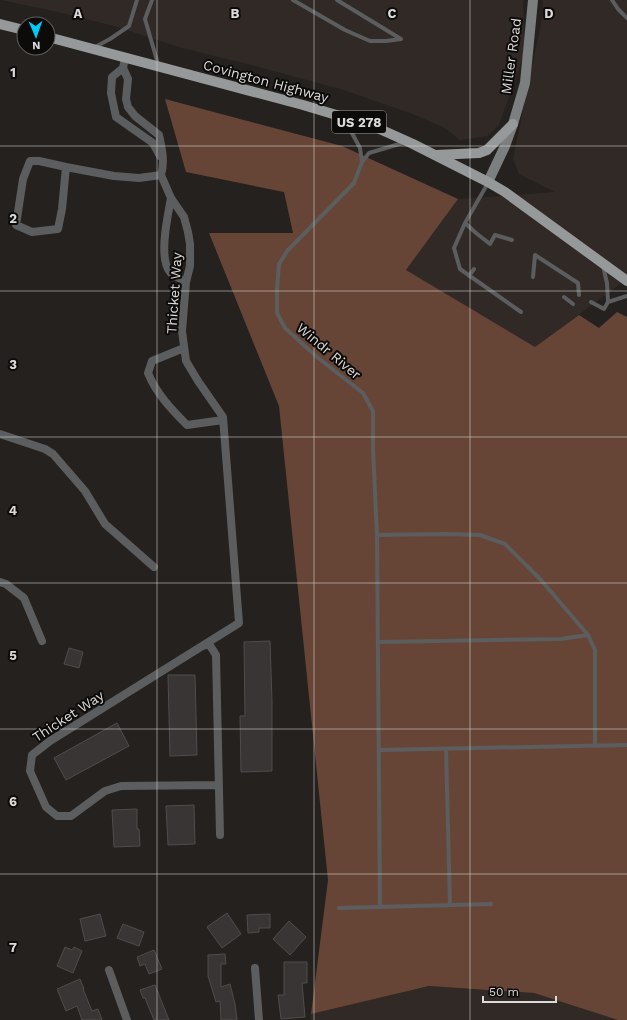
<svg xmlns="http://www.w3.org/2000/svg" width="627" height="1020" viewBox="0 0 627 1020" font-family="'Work Sans',sans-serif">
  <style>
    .built { fill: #312925 }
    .forest { fill: #674536 }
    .building { fill: #393534; stroke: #504c4b }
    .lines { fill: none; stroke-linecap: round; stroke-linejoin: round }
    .lane { stroke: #5b5d5e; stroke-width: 4 }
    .street { stroke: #5b5d5e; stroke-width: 8 }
    .secondary { stroke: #7c7f80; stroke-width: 10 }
    .primary { stroke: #95999a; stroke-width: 10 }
    .grid { fill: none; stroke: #dcdad9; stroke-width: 1; stroke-opacity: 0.55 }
    .labels { text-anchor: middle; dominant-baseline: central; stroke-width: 4; stroke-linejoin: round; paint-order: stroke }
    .shield { fill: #0c0b0a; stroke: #9e9c9b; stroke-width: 1 }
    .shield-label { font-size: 13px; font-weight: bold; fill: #dcdad9 }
    .street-label { font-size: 14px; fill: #dcdad9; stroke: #0c0b0a }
    .grid-label { font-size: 13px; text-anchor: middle; font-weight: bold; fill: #dcdad9; stroke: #0c0b0a; stroke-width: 4; stroke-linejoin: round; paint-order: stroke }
  </style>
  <rect width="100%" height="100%" fill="#24211f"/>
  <path class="built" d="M1,0H523L525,52L499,125L487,136L460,140L445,128L413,114L340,89L248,64L182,48L114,26L58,12Z
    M543,0H627V279L535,347L406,270L458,199L555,192L519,174L513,159L543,14Z
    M429,986L534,993L618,1020H311V1014Z"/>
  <path class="forest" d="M165,99L342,146L458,199L406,270L535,347L579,315L599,328L617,312L627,317V1020H618L534,993L429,986L311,1014L328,880L279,406L209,233H293L284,192L186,172Z"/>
  <path class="building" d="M270,641L272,701V771L241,772L240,716H245L244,642Z
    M69,648L83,652L79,668L64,664Z
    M168,675H195L197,755L170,756Z
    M117,723L129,746L66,780L54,758Z
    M194,805L195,844L168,845L166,806Z
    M137,809V829H139L140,846L114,847L112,810Z
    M227,913L241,934L222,948L207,927Z
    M100,914L106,936L85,941L80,919Z
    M270,914V928H259V932L248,933L247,915Z
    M289,921L306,937L290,955L273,939Z
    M123,924L144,932L139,946L117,938Z
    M65,947L72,950L74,947L82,951L73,973L57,966Z
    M154,950L162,969L149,974L145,964L140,966L137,957Z
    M225,954L226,964H221V987L230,984L235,1004L237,1020H221L220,1001L216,1002L208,976V955Z
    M284,962H307V983H302L305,1017L281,1019L278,995H284Z
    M80,979L84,989H83L92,1011L98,1009L102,1020H82L77,1006L66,1011L57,989Z
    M155,985L169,1020H154L145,998H143L140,990Z"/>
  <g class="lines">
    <path class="lane" d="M152,0L145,19L158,64
      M293,0L345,30L370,41H386L401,39
      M337,0L401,39
      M612,0L618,9L627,18
      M95,47L110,39L129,26L137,0
      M344,118L360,148L362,162
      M488,183L465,223L454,248L460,269L521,312
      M465,223L476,233L490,244L495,235L512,240
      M469,276L474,269
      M533,277L535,255L578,283L579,295
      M564,297L573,304
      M591,302L604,309L608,302L607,283L603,266
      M608,302L627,296
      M377,535L446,534L480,535L505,544L541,580L588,635L595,650V746
      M378,642L561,639L588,635
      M446,749L450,905
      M380,750L627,745
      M380,907L377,535L373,449V411L363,393L317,357L285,328L277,313V289L279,264L288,250L354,183L362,162L369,153L406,142
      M339,908L491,904"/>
    <path class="street" d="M125,58L123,68L128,79L126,99L128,107L135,116L159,135C162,149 165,161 161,175L171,198L184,217L188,232L190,244V266L186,282L182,331L186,361L198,381L223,417L239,623L50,741L32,755L30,771L46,807L57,816H71L105,791L121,786L219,785
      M123,68L112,77L111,93L116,117L153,143L160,156
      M30,161H39L66,167L62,209L58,229L32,232L16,225L23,179Z
      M66,167L114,176L139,178L161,175
      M171,198C168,215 158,258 170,272C173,276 182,279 186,282
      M184,348L152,361L148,373C156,393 171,409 187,425L223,420
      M0,434L45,449L53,454L85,491L105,524L154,567
      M0,582L6,584L24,598L42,641
      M203,646L209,644L216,655L220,835
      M255,968L259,1020
      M109,970L127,1020"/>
    <path class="secondary" d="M488,182L505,146L513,124L525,83L533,0"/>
    <path class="primary" d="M0,24L24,30
      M48,37L303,105L373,126L413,144L488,182L505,192L627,281
      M436,155L479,153L487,150L513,124"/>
  </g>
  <path class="grid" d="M157,0V1020M314,0V1020M470,0V1020M0,146H627M0,291H627M0,437H627M0,583H627M0,729H627M0,874H627"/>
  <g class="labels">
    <rect class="shield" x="332" y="111" width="54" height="22" rx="3"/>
    <g class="shield-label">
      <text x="359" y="122">US 278</text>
    </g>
    <g class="street-label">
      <text transform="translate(511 56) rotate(-82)">Miller Road</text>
      <text transform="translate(266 81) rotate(15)">Covington Highway</text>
      <text transform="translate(174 293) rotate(-86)">Thicket Way</text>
      <text transform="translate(329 351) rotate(40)">Windr River</text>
      <text transform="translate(68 716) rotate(-33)">Thicket Way</text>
    </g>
  </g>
  <g class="grid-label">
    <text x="78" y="18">A</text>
    <text x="235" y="18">B</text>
    <text x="392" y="18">C</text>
    <text x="549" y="18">D</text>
    <text x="13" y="77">1</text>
    <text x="13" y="223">2</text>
    <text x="13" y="369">3</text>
    <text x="13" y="515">4</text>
    <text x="13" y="660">5</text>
    <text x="13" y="806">6</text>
    <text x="13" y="952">7</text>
  </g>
  <g transform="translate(36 36) rotate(178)"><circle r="19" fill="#0c0b0a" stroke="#5f5e5d"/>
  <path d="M0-3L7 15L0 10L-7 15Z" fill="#00cbf9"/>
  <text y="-6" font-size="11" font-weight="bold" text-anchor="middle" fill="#dcdad9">N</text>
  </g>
  <path d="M483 996v6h73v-6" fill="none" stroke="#dcdad9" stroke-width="2"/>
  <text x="489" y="996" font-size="12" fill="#dcdad9" stroke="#0c0b0a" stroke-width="3" paint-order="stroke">50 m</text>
</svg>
